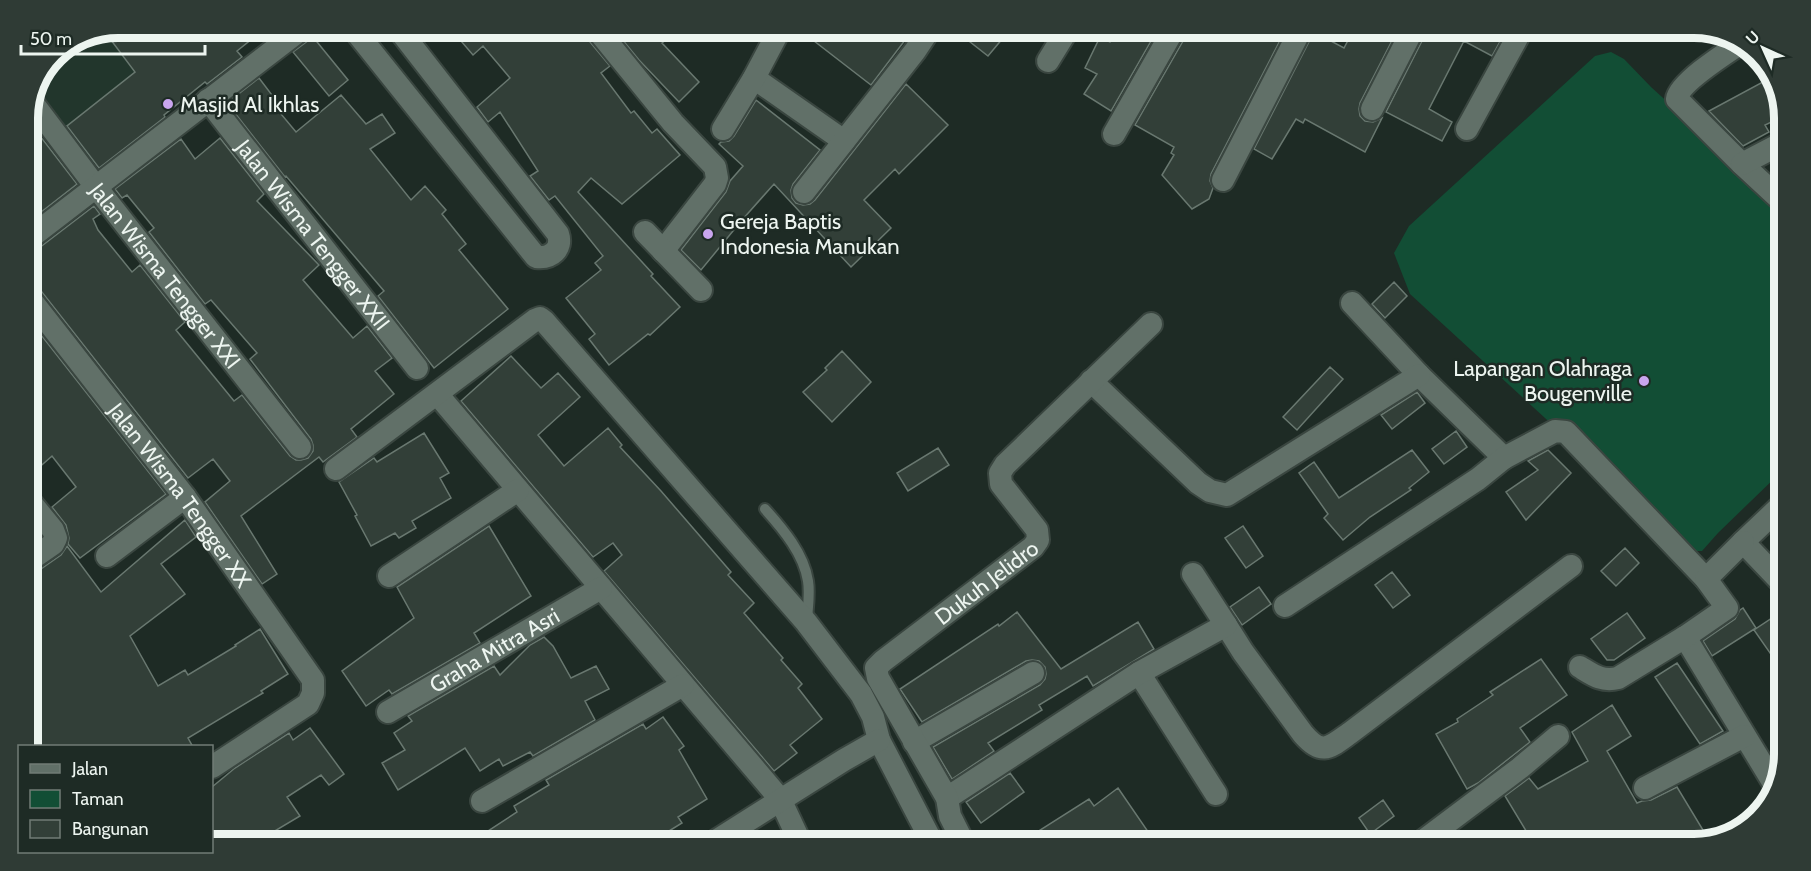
<svg xmlns="http://www.w3.org/2000/svg" width="1811" height="871" viewBox="0 0 1811 871" font-family="Cabin,sans-serif">
  <style>
    .built { fill: #22362c }
    .green { fill: #124e35 }
    .building { fill: #323f38; stroke: #697870; stroke-width: 1.5 }
    .lines { fill: none; stroke-linecap: round; stroke-linejoin: round }
    .lane-casing { stroke: #3a4640; stroke-width: 14 }
    .street-casing { stroke: #3a4640; stroke-width: 26 }
    .lane { stroke: #617068; stroke-width: 10 }
    .street { stroke: #617068; stroke-width: 22 }
    .poi-dot { fill: #c9a5ee; stroke: #1e2b25; stroke-width: 2 }
    .labels { text-anchor: middle; dominant-baseline: central; stroke-width: 5; stroke-linejoin: round; paint-order: stroke }
    .poi-label { font-size: 22px; fill: #edf5f0; stroke: #1e2b25; text-anchor: start }
    .street-label { font-size: 22px; fill: #edf5f0; stroke: #1e2b25 }
    .rim { fill: none; stroke: #edf5f0; stroke-width: 8 }
  </style>
  <rect width="100%" height="100%" fill="#1e2b25"/>
  <path class="built" d="M117,27H145L144,123L89,166L34,97L54,53Z"/>
  <path class="green" d="M1611,52L1624,59L1651,87L1784,208V469L1718,533L1702,551H1690L1410,294L1394,253L1409,226L1595,56Z"/>
  <path class="building" d="M117,27H267L237,51L242,57L207,84L205,82L164,115L165,117L99,168L67,126L135,72L105,32Z
    M449,27H582L585,36L610,66L601,73L631,113L634,111L652,133L657,129L680,155L622,204L591,178L578,192L653,274L651,276L680,307L650,335L648,334L609,365L589,339L595,334L566,298L601,270L595,263L603,256L555,196L549,200L530,176L538,171L500,112L488,122L477,107L510,78L483,46L473,55Z
    M612,27H682L662,43L699,82L679,102L639,60Z
    M796,27H915L871,85Z
    M951,27H989L1003,38L988,56Z
    M1118,27H1124L1151,41L1111,111L1084,94L1097,74L1085,68L1100,37L1110,42Z
    M1188,27H1287L1211,174L1210,181L1213,188L1209,199L1192,209L1162,175L1174,155L1171,153L1174,147L1135,125L1187,34Z
    M1355,27H1399L1360,103L1359,109L1360,116L1365,121L1373,122L1382,118L1365,152L1305,119L1303,123L1296,119L1272,159L1254,149L1314,32L1344,48Z
    M1427,27H1508L1492,56L1464,41L1429,109L1452,122L1442,141L1386,112L1426,33Z
    M313,37L348,80L329,96L293,52Z
    M1772,77L1784,112V116L1765,125L1769,132L1743,146L1709,111Z
    M259,78L275,99L271,102L296,132L341,95L366,124L382,114L395,133L370,149L411,200L425,186L446,210L442,214L466,244L459,250L508,309L434,368L378,296L384,291L286,176L285,177L227,103Z
    M906,84L948,125L899,174L895,169L864,200L891,228L851,267L774,184L742,220L701,270L681,250L726,192L730,181L743,166L719,144L721,142L729,141L734,136L756,100L820,150L793,184L791,190L792,198L796,203L803,205L810,204L815,200Z
    M27,119L77,184L27,223Z
    M220,138L264,194L257,201L319,265L303,280L353,338L367,326L392,358L375,371L394,394L351,429L357,437L327,459L323,462L319,457L241,516L277,574L262,584L205,502L230,481L213,459L188,478L38,287L33,283L27,282V253L35,251L94,206L100,214L93,219L98,230L132,272L140,265L185,322L176,330L234,401L242,395L290,456L296,460H301L308,458L313,451V445L311,439L250,359L257,353L211,300L205,304L149,232L154,228L127,195L122,198L115,189L181,139L195,159Z
    M1394,282L1407,296L1385,318L1372,304Z
    M27,317L166,494L80,558L68,544L69,538L66,525L52,507L76,487L52,456L27,478Z
    M842,351L871,382L832,422L803,392L827,370L825,368Z
    M511,356L541,388L558,373L580,397L538,435L564,466L608,428L622,445L620,447L661,491L731,572L728,575L754,603L744,613L783,658L781,660L802,684L798,688L822,719L790,745L797,753L774,771L604,571L622,555L613,543L593,557L461,401Z
    M1330,367L1343,379L1297,430L1283,417Z
    M1417,392L1425,403L1392,429L1381,415Z
    M1456,431L1467,447L1444,464L1432,449Z
    M424,433L449,473L440,478L451,498L412,521L416,528L399,538L395,533L371,546L355,516L357,515L339,482L374,458L377,462Z
    M938,448L949,465L908,491L897,473Z
    M1412,450L1429,472L1409,488L1411,490L1370,517L1343,540L1324,518L1328,514L1299,473L1314,462L1339,498Z
    M1548,450L1571,473L1526,520L1506,492L1538,470L1528,461Z
    M185,520L196,537L161,564L185,594L130,636L158,686L185,670L188,675L236,646L235,645L260,629L288,674L261,691L263,693L188,738L193,747H27V576L35,573L61,555L67,546L101,592Z
    M489,526L531,596L474,633L480,643L392,694L389,690L366,706L342,671L414,618L397,587Z
    M1243,526L1263,556L1246,568L1225,538Z
    M1625,548L1639,563L1616,586L1601,571Z
    M1392,572L1410,595L1393,608L1375,585Z
    M1259,587L1271,604L1242,625L1230,607Z
    M1743,608L1756,628L1712,656L1703,641L1735,619L1740,610Z
    M1784,610V673L1754,630Z
    M1017,612L1061,669L1138,622L1154,649L1093,686L1087,676L1039,705L1042,710L988,743L994,751L952,779L933,747L1040,685L1045,679L1046,674L1045,667L1039,661L1032,660L1026,661L922,722L900,689L998,624L999,626Z
    M1627,613L1645,638L1614,660H1607L1591,639Z
    M544,637L553,646L571,678L596,666L609,689L585,701L595,720L533,756L530,752L503,766L499,759L480,771L465,748L398,790L382,763L405,750L394,733L412,721L408,716L494,666L500,675L530,645Z
    M1541,659L1567,695L1520,728L1530,742L1478,783L1467,789L1436,734L1458,722L1457,719L1493,695L1490,692Z
    M1677,663L1723,731L1700,744L1655,677Z
    M1612,705L1631,736L1607,751L1637,803L1642,801L1651,800L1677,787L1709,840L1694,844H1534L1505,796L1529,778L1538,789L1588,761L1572,732Z
    M663,717L684,746L679,750L707,799L678,817L682,823L648,844H468L517,812L514,806L549,785L546,780L643,724L646,729Z
    M310,728L344,774L329,785L321,775L287,797L300,816L253,844H212V787L235,768L289,733L293,740Z
    M1010,773L1024,792L981,823L966,802Z
    M1118,788L1151,836L1140,844H1018L1089,799L1094,806Z
    M1383,800L1394,816L1370,834L1359,818Z"/>
  <g class="lines">
    <defs>
      <path id="lane" d="M765,509C783,529 804,554 808,581C810,593 808,606 807,619"/>
      <g id="street">
        <path d="M352,27L536,257C551,259 563,249 558,234L397,27"/>
        <path d="M595,27L673,123L715,167L717,178L715,184L663,251"/>
        <path d="M1741,43C1726,53 1679,83 1677,99L1742,164L1784,203"/>
        <path d="M1048,61L1069,27"/>
        <path d="M754,78L844,141"/>
        <path id="s1" d="M208,100L417,368"/>
        <path id="s2" d="M32,102L96,187L300,447"/>
        <path d="M1372,109L1414,27"/>
        <path d="M723,129L754,78L781,27"/>
        <path d="M1467,129L1523,27"/>
        <path d="M1114,134L1175,27"/>
        <path d="M1742,164L1784,142"/>
        <path d="M1223,180L1302,27"/>
        <path d="M804,192L915,51L931,27"/>
        <path d="M645,232L701,290"/>
        <path d="M27,240L304,27"/>
        <path id="s3" d="M27,295L185,497L313,680V693L308,704L212,767"/>
        <path d="M1352,303L1419,375L1504,458"/>
        <path d="M1091,381L1198,483L1210,491L1227,495L1419,375"/>
        <path d="M438,395L780,799L801,844"/>
        <path d="M336,469L535,320L540,318L544,321L806,622L861,694L873,717L879,740L933,844"/>
        <path d="M27,498L53,530L56,538L53,544L27,562"/>
        <path d="M1784,503L1743,542L1784,585"/>
        <path d="M107,556L185,497"/>
        <path d="M389,576L518,490"/>
        <path d="M1285,606L1478,479L1504,458L1555,431L1566,432L1706,579"/>
        <path d="M1226,625L1243,652L1303,734C1322,756 1329,748 1350,733L1571,566"/>
        <path d="M1685,637L1776,787"/>
        <path d="M1580,667C1593,675 1602,682 1618,678L1685,637L1727,608L1706,579L1743,542"/>
        <path d="M1139,673L1216,794"/>
        <path id="s4" d="M388,712L601,588"/>
        <path d="M914,742L1033,673"/>
        <path d="M1645,788L1744,736"/>
        <path d="M947,798L1139,673L1226,625L1193,574"/>
        <path d="M482,801L683,685"/>
        <path d="M711,844L844,760L879,740"/>
        <path id="s5" d="M964,844L950,816L947,798L878,678L876,668L883,661L1033,547L1038,540L1037,530L1001,484L1000,473L1005,465L1151,324"/>
        <path d="M1419,844L1520,768L1558,736"/>
      </g>
    </defs>
    <use href="#lane" class="lane-casing"/>
    <use href="#street" class="street-casing"/>
    <use href="#lane" class="lane"/>
    <use href="#street" class="street"/>
  </g>
  <g class="poi-dot">
    <circle cx="168" cy="104" r="6"/>
    <circle cx="708" cy="234" r="6"/>
    <circle cx="1644" cy="381" r="6"/>
  </g>
  <g class="labels">
    <g class="poi-label">
      <text x="180" y="104">Masjid Al Ikhlas</text>
      <text x="720" y="221">Gereja Baptis<tspan x="720" dy="25">Indonesia Manukan</tspan></text>
      <text x="1632" y="368" text-anchor="end">Lapangan Olahraga<tspan x="1632" dy="25">Bougenville</tspan></text>
    </g>
    <g class="street-label">
      <text stroke="none"><textPath href="#s1" startOffset="171">Jalan Wisma Tengger XXII</textPath></text>
      <text stroke="none"><textPath href="#s2" startOffset="219">Jalan Wisma Tengger XXI</textPath></text>
      <text stroke="none"><textPath href="#s3" startOffset="252">Jalan Wisma Tengger XX</textPath></text>
      <text stroke="none"><textPath href="#s5" startOffset="338">Dukuh Jelidro</textPath></text>
      <text stroke="none"><textPath href="#s4" startOffset="123">Graha Mitra Asri</textPath></text>
    </g>
  </g>
  <path d="M0 0H1811V871H0ZM118 38H1694A80 80 0 0 1 1774 118V754A80 80 0 0 1 1694 834H118A80 80 0 0 1 38 754V118A80 80 0 0 1 118 38Z" fill="#2f3b35" fill-rule="evenodd"/>
  <path class="rim" d="M118 38H1694A80 80 0 0 1 1774 118V754A80 80 0 0 1 1694 834H118A80 80 0 0 1 38 754V118A80 80 0 0 1 118 38Z"/>
  <rect x="18" y="745" width="195" height="108" fill="#1e2b25" stroke="#717c76" stroke-width="1.5"/>
  <rect x="30" y="764" width="30" height="9" fill="#617068" stroke="#717c76" stroke-width="1.5"/>
  <text x="72" y="775" font-size="18" fill="#edf5f0">Jalan</text>
  <rect x="30" y="790" width="30" height="18" fill="#124e35" stroke="#717c76" stroke-width="1.5"/>
  <text x="72" y="805" font-size="18" fill="#edf5f0">Taman</text>
  <rect x="30" y="820" width="30" height="18" fill="#323f38" stroke="#717c76" stroke-width="1.5"/>
  <text x="72" y="835" font-size="18" fill="#edf5f0">Bangunan</text>
  <g transform="translate(1763 48) rotate(315)" stroke="#1e2b25" stroke-width="4.5" paint-order="stroke">
  <path d="M0-4.5L10 22L0 15L-10 22Z" fill="#edf5f0"/>
  <text y="-9" font-size="16" font-weight="bold" text-anchor="middle" fill="#edf5f0">U</text>
  </g>
  <path d="M21 45v9h184v-9" fill="none" stroke="#edf5f0" stroke-width="3"/>
  <text x="30" y="45" font-size="18" fill="#edf5f0" stroke="#1e2b25" stroke-width="4.5" paint-order="stroke">50 m</text>
</svg>
